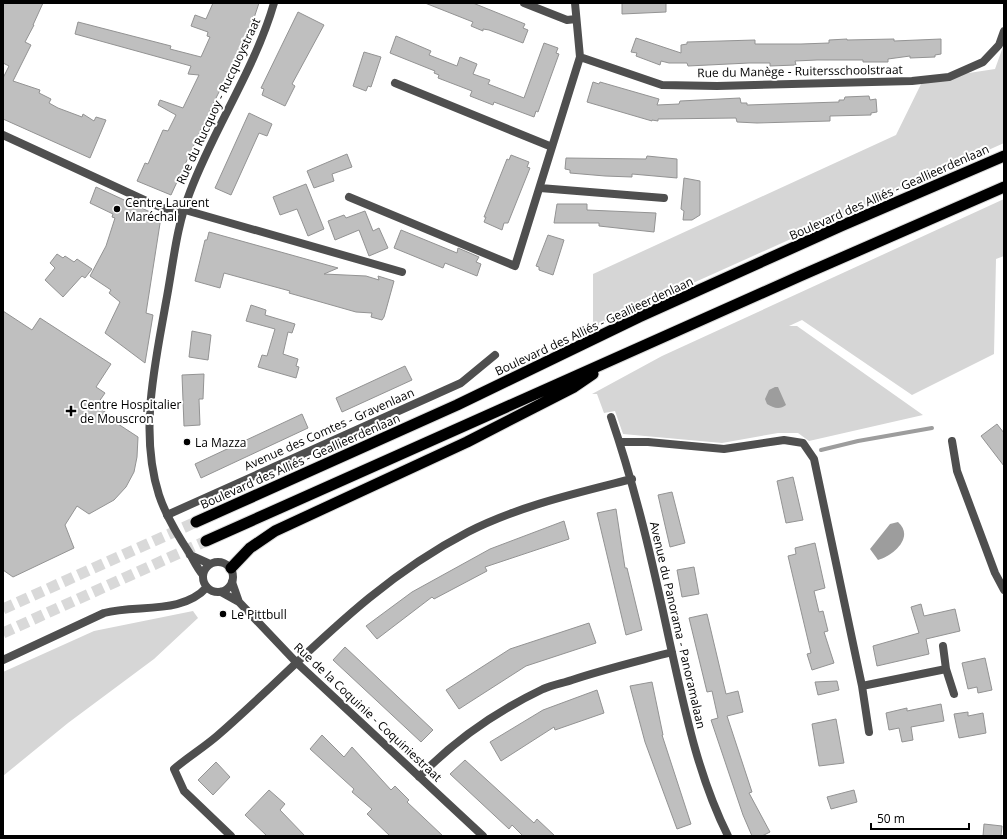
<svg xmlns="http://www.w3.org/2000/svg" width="1007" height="839" viewBox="0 0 1007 839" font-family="'Open Sans',sans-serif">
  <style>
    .green { fill: #d6d6d6 }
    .water { fill: #9d9d9d }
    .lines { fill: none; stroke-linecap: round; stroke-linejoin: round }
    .stream { stroke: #9d9d9d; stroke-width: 4 }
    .building { fill: #bfbfbf; stroke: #939393 }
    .trunk-tunnel { stroke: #d9d9d9; stroke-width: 11; stroke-dasharray: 11 5.5; stroke-linecap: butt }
    .trunk-casing { stroke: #dbdbdb; stroke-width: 13 }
    .minor { stroke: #4f4f4f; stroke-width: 8 }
    .tertiary { stroke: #4f4f4f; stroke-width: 8 }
    .trunk { stroke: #000; stroke-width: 11 }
    .poi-dot { fill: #000; stroke: #fff; stroke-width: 1.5 }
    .labels { text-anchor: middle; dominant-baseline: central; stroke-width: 4; stroke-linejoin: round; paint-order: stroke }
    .street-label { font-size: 12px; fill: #000; stroke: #fff }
    .poi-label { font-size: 12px; fill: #000; stroke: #fff; text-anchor: start }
  </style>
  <rect width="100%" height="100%" fill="#fff"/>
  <path class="green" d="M1004,44V143L593,328V274L896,135L923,80L995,69Z
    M1004,199V256L996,259L994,354L912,395L802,320L789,326H797L923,415L809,441L798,433H778L722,443L623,434L615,411L604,413L597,394H592L662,356Z
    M193,611L198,618L154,659L68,723L3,776V672L94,631Z"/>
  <path class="water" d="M775,387H778L786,405C780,410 773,408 767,404L765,399L769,390Z
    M898,522C915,537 893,556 878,560L870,549L890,524Z"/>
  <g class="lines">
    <path class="stream" d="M821,450L858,441L932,428"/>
  </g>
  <path class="building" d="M3,3H43L33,25H34L25,42L31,45L13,81L40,90L39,93L51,99L49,103L58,108L82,117L83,114L94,121L96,117L106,120L90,158L3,119V78L9,66L3,63Z
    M213,3H259L250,30L210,110L171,195L137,181L145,163L148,164L163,130L168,131L176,115L158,105L160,100L183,108L199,75L188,74L191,66L75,34L78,22L171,46L170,49L201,57L210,37L207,36L208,32L191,26L195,15L206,19Z
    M425,3H473L525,24L523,28L528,30L523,43L489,30L483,29V31L471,26L473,22Z
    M622,3H666V12L622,14Z
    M298,12L324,25L292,84L295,86L285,106L262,95L264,89L261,88Z
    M396,36L431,51L429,55L457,66L460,57L477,64L473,74L490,80L488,84L524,98L544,43L558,48L556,53L559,54L538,112L536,111L534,117L494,102L493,105L470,96L472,91L438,78L439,75L434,73L435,71L390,53Z
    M636,38L681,53V45L687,44V42L755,40V44H801L829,43V40L847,39V40L894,39V41L941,39V54L935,55V57L910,58V56L888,59V62H863V60H817L795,61L796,65L770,66V63H749L688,66L687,63H669L661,61L660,65L636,56L637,53L631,52Z
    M364,52L381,57L371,87L368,86L366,91L353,86Z
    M593,82L599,84L600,82L659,99L657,105L679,104L680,101L740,98L741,103H747V105L839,102V100H844L845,97L869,96L870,100L876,99L877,112L871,113V115L830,116V121L757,123L737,122L736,118L658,119V121L652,120V121L587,102Z
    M249,113L272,124L267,136L259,133L231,195L215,188Z
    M347,154L352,167L332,174L334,181L314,188L307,171Z
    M511,155L529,162L527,167L530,168L508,223H504L502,230L484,222L486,217H484L507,159L509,160Z
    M647,156L677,159V178L632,174V177L605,176L570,173V170L565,169L566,158L646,159Z
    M684,178L700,181V215L692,220H683L684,211L681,209Z
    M306,184L324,229L308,236L297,209L280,215L273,197Z
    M96,187L161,217L146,313L153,315L145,363L105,333L120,302L109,293L111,290L90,276L106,246L115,218L112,217L113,214L90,203Z
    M557,204H587V210L656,213L654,232L599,226V223H554Z
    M365,211L373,231L379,228L388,248L369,256L359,230L335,240L328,221L344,215L346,218Z
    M401,230L457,253L458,248L479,257L476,262L481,264L477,276L445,263L443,268L394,248Z
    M209,232L338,268L324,274L366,276L379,280L378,276L394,281L384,317L382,320L371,317L372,313L356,312L289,293L290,291L224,273L220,288L195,281L205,240H207Z
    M548,235L564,240L553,275L539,270V267L536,266Z
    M57,254L63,258L65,256L74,262L77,259L92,269L85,278L82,276L63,297L45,280L55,268L50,263Z
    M251,305L266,310L265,315L295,324L292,333L288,332L283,354L298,359L296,366L299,367L296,378L258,367L262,355L267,356L275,329L246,321Z
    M3,311L32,330L40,318L111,364L96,387L105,393L96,406L117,420L115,422L138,437L137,457L134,472L126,487L114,500L89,514L77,506L65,525L74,548L13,577L3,570Z
    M192,331L211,335L208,360L189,357Z
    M405,366L412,380L342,412L336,398Z
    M204,374L203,399H199L200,425L184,426L182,375Z
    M302,414L308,428L201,478L195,464Z
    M997,424L1004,433V466L981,436Z
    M793,477L803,520L786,523L777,481Z
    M672,492L685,543L670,547L658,495Z
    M616,509L625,568H627L642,630L626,635L597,513Z
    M564,521L569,539L485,567L487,571L434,599L432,597L377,639L366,626L412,592L490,549Z
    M815,543L825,588L814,591L819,612L823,611L828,631L824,632L834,663L812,670L807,654L811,653L788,556L796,554L795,548Z
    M694,567L699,594L682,597L677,570Z
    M921,604L924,616L955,609L960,631L926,639L929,654L877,666L873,646L919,633L911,607Z
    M707,614L726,694L738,691L743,712L727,716L752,792L749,793L770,832L762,836H752L743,815L711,720L718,718L712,691L707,692L689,618Z
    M589,623L596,643L526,666L459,709L446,690L510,649Z
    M345,647L433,730L421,742L333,660Z
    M985,658L992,690L978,693L977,687L968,689L962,663Z
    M837,681L839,690L818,695L815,682Z
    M652,682L663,735H662L691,824L677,829L645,742L630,686Z
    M597,690L604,713L555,730L554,727L501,761L490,742L543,710Z
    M941,704L944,721L911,727L913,740L902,742L899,728L889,730L886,713L907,708V711Z
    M968,712V716L983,713L986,733L959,738L954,714Z
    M836,719L844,763L819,766L812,724Z
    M322,735L344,757L352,747L391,790L395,786L409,800L407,802L443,836H390L367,814L372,809L352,792L354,789L310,749Z
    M465,760L534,823L537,819L555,836H523L512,825L509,829L450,774Z
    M216,762L230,777L213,795L198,780Z
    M269,790L285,804L280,810L305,836H267L245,815Z
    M854,790L857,802L831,809L827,797Z
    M984,824L1002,826L1001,836H983Z"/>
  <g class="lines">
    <path class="trunk-tunnel" d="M3,609L196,522
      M3,633L206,541"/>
    <defs>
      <path id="trunk" d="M196,522L457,405L639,317L841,226L1004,156
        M206,541L800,276L1004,187
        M231,568L250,548L275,531L467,442L574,387L593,374"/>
    </defs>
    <use href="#trunk" class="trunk-casing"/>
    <path class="minor" d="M524,3L567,20L576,19
      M580,57L662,85L717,86L912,81L949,77L983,62L999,45L1004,31
      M395,83L552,147
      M540,188L664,198
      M349,197L515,266L580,57L575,3
      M185,210L402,272
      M611,417C636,490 653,564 669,639C684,706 697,774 728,836
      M952,441L957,471L995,573L1004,590
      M620,442H648L724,449L784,440L803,443L814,459L862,686L869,732
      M167,515L461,383L495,355
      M232,582L239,602
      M221,592L239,602L296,662L483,836
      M943,646L946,669L954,694
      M862,686L946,669
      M419,777C455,740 497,711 543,689C552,685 563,683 572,680C605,669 639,661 672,652
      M231,836L184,791L174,769C188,757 203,748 217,736C301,663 366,585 468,532C519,506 577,493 632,479"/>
    <path class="tertiary" d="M3,135L155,205L166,209L185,210
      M190,555L210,564
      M203 577a15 15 0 1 1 30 0a15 15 0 1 1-30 0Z
      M203,575C197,568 194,561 190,554C178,536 166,516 159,495C139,432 155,365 166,302C173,266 176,227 190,192C214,128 255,69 274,3
      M3,660L104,613C137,604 182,615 207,587"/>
    <use href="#trunk" class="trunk"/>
  </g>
  <g class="poi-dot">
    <circle cx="117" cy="209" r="4"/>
    <path d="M69 405h4v4h4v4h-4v4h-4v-4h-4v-4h4z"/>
    <circle cx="187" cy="442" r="4"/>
    <circle cx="223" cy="614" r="4"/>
  </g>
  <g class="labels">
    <g class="street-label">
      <text transform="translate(800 71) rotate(-1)">Rue du Manège - Ruitersschoolstraat</text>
      <text transform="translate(218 101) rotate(-65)">Rue du Rucquoy - Rucquoystraat</text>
      <text transform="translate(889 192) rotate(-24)">Boulevard des Alliés - Geallieerdenlaan</text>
      <text transform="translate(594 326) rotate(-25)">Boulevard des Alliés - Geallieerdenlaan</text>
      <text transform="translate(329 429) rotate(-24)">Avenue des Comtes - Gravenlaan</text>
      <text transform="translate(300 461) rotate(-24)">Boulevard des Alliés - Geallieerdenlaan</text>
      <text transform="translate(678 625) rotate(77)">Avenue du Panorama - Panoramalaan</text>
      <text transform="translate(368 712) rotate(43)">Rue de la Coquinie - Coquiniestraat</text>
    </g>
    <g class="poi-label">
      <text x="125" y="202">Centre Laurent<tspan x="125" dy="14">Maréchal</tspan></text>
      <text x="80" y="404">Centre Hospitalier<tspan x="80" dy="14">de Mouscron</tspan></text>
      <text x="195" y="442">La Mazza</text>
      <text x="231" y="614">Le Pittbull</text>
    </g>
  </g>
  <rect width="1007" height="839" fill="none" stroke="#000000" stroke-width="8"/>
  <path d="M871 823v6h98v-6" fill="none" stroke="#000000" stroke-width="2"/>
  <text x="877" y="823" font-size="12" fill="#000000" stroke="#ffffff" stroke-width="3" paint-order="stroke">50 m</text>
</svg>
